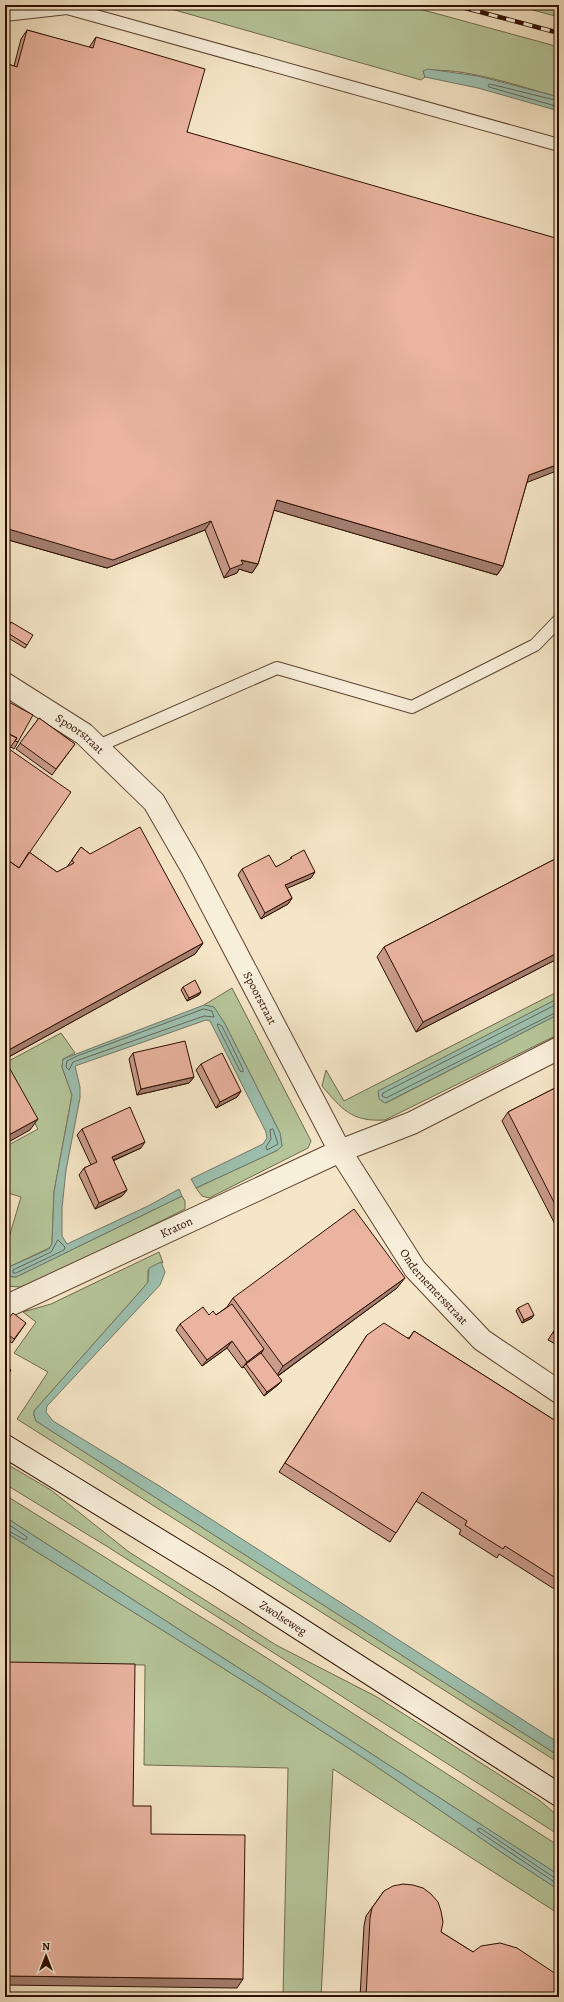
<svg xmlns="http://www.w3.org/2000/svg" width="564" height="2002" viewBox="0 0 564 2002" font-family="Alegreya,serif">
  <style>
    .green { fill: #b6c69a; stroke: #716a4d }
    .water { fill: #9dc0af; stroke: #707969 }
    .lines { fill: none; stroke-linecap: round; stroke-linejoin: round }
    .shore { stroke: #646758; stroke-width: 1 }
    .lane-casing { stroke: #5e4432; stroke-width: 14 }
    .street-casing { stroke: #5e4432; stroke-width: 24 }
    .secondary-casing { stroke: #2c0e00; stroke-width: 24 }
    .lane { stroke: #f8efdb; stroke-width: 12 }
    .street { stroke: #f8efdb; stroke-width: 22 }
    .secondary { stroke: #f8efdb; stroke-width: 22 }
    .rail-casing { stroke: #2c0e00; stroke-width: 4.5 }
    .rail { stroke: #f8efdb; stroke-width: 3; stroke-dasharray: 9; stroke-linecap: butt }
    .wall { fill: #c99b8a; stroke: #2c0e00 }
    .shaded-wall { fill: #a47e70; stroke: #2c0e00 }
    .building { fill: #eab4a0; stroke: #2c0e00 }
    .labels { text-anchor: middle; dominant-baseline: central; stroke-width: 4; stroke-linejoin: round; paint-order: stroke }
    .street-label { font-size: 12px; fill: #2c0e00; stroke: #f8efdb }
  </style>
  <rect width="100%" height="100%" fill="#f5e6c7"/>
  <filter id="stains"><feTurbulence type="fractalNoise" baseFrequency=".005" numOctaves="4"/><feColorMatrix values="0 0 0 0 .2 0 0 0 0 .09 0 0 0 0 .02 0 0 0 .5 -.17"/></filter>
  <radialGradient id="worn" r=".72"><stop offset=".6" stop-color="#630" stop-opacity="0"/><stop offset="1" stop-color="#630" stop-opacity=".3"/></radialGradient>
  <path class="green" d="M157,5H405L559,47V97C520,87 463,66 423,71L425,77L421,80Z
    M514,5H559V17Z
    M232,988L311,1141L308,1148L209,1198L202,1196L196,1188L278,1150L282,1146L280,1133L225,1024L214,1007L204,1005Z
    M559,991V998L379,1091L382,1101L386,1103L559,1014V1034L385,1120C351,1122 342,1109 322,1086L326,1070L344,1101Z
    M61,1033L75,1053L63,1059L62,1067L72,1095L54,1192L52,1244L49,1248L9,1267L12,1277H16L182,1196L185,1201V1209L38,1283L20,1287L5,1286V1251L21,1197L5,1192V1147L38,1129L5,1069V1063Z
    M159,1252L163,1263L161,1262L148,1270V1283L144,1287L34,1411V1415L36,1421L559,1756V1763L17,1419L48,1372L14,1353L36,1322L23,1312L51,1304Z
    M5,1463L51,1490L129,1552L276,1645L377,1697L539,1800L559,1817V1835L108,1547L5,1484Z
    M5,1495L267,1658L559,1846V1875L5,1517Z
    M5,1532C120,1604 236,1675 350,1749C420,1795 488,1845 559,1890V1914L333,1769L321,1997H283L288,1768L144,1765L145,1665L5,1663Z"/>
  <path class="water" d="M428,69L478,76L559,97V111L478,88L425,77L423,71Z
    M559,998V1014L385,1103L379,1099L378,1091Z
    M204,1005L214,1007L225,1024L280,1133L282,1146L278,1150L196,1188L191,1179L263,1144L267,1138L266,1132L210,1021L206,1020L75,1066L80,1087V1098L66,1170L62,1208V1236L67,1244L148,1206L179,1189L182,1196L16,1277L9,1276L6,1272L9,1267L49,1249L52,1244L54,1192L72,1095L62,1067L63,1059Z
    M161,1262L165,1272L160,1285L47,1406L46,1412L53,1421L161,1487L559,1743V1756L36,1421L34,1415V1411L144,1287L148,1282L149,1268Z
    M5,1517L559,1875V1890C488,1845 420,1795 350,1749C236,1675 120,1604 5,1532Z"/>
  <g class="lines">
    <path class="shore" d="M559,101L490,84L488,85L489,87L559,107
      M559,1003L383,1093L382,1096L386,1098L559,1011
      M204,1009L212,1011L214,1017L204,1016L73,1062L69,1070L66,1067L67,1061L77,1056Z
      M218,1024L222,1026L243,1069V1072L240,1071L218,1027Z
      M273,1129L278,1144L267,1150L266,1147L271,1139L270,1130Z
      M58,1240L65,1247L64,1250L16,1273H13V1270L51,1252Z
      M5,1522L27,1537V1539L25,1540L5,1529
      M559,1878H555L480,1828L477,1829L478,1831L559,1885"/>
    <defs>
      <path id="lane" d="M5,15L67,8L559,145
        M96,747L277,668L412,707L535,645L559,620"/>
      <g id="street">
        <path id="s1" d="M5,684L84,734L154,802L192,868L340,1151L415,1269L482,1340L559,1392"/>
        <path id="s2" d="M5,1307L340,1151L412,1123L559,1048"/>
      </g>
      <g id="secondary">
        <path id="s3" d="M5,1446L224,1580L559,1795"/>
      </g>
    </defs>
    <use href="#lane" class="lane-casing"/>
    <use href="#street" class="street-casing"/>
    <use href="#secondary" class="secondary-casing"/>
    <use href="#lane" class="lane"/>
    <use href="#street" class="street"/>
    <use href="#secondary" class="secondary"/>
    <defs>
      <path id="rail" d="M454,5L559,33"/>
    </defs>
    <use href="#rail" class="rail-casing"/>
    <use href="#rail" class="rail"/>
  </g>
  <path class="wall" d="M27,30L89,48L90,46L96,37L527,482L503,566L497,575L274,510L258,564L252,573L239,569L237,573L224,578L205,530L107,568L5,539V63L14,66L21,39Z
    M11,622L27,645L25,648L5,636V632Z
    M7,701L18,742L14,749L11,747L9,749L29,852L57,872L67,867L81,847L203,943L195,954L5,1059V703Z
    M39,718L75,744L52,775L16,749Z
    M291,857L311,878L287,888L292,898L288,904L261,919L238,875L242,869L276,867L290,860Z
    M559,857V958L416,1032L377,957L384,947Z
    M183,987L201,992L199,995L187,1001L181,990Z
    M133,1053L194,1077L189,1083L137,1095L129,1059Z
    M201,1064L241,1091L237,1097L216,1108L196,1070Z
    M559,1086V1227L557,1228L502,1121L508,1112Z
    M82,1129L141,1148L113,1161L127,1190L122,1196L95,1209L79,1175L84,1168L91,1165L77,1135Z
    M397,1288L278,1376L282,1381L279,1384L264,1396L244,1367L242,1368L227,1348L202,1366L176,1330L180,1324L209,1315H216L227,1307L233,1298Z
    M518,1308L532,1318L522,1323L516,1311Z
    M5,1323H26L12,1343L5,1337Z
    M559,1323V1346L548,1340Z
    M414,1331L559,1423V1592L499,1554L497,1558L459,1534L461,1530L416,1501L390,1542L279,1472L367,1335L409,1338Z
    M384,1891L441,1932L473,1952L559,1997H360L364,1926L366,1916Z"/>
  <path class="shaded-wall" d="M559,464V470L523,484L529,475Z
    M277,500L503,566L497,575L270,509Z
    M211,521L205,530L107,568L5,539V528Z
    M241,560L258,564L252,573L239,569L237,573L224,578L230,569Z
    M315,872L311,878L281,891L285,885Z
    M292,898L288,904L261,919L265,913Z
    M203,943L195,954L5,1059V1052Z
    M559,952V958L416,1032L423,1022Z
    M201,992L199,995L187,1001L189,998Z
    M194,1077L189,1083L137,1095L141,1089Z
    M241,1091L237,1097L216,1108L220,1102Z
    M38,1119L30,1130L5,1144V1137Z
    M145,1142L141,1148L107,1163L112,1157Z
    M127,1190L122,1196L95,1209L99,1203Z
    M405,1278L397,1288L276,1377L283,1366Z
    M534,1315L532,1318L522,1323L524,1320Z
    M232,1341L227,1348L202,1366L207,1360Z
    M264,1349L260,1355L246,1364L242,1368L247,1362Z
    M282,1381L279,1384L264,1396L267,1392Z
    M5,1976L243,1979L237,1988L5,1985Z"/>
  <path class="building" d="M27,30L93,48L96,37L205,69L187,132L559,239V464L529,475L503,566L277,500L258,564L241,560L243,564L230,569L211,521L113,560L5,528V63L17,67Z
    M11,622L33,635L27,645L6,632Z
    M7,701L33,715L18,742L15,741L17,738L5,732V704Z
    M39,718L75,744L56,769L20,743Z
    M5,732L17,738L9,749L71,792L19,868L5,858Z
    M140,827L203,943L5,1052V858L19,868L29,852L57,872L74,863L72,860L81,847L90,854Z
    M304,850L315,872L285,885L292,898L265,913L242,869L269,855L276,867L292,858L291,857Z
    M559,857V952L423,1022L384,947Z
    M195,980L201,992L189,998L183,987Z
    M185,1041L194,1077L141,1089L133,1053Z
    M222,1053L241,1091L220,1102L201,1064Z
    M5,1060L38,1119L5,1137Z
    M559,1086V1212L508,1112Z
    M130,1107L145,1142L112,1157L127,1190L99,1203L84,1168L97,1162L82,1129Z
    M354,1209L405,1278L283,1366L233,1298Z
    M528,1303L534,1315L524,1320L518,1308Z
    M232,1304L264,1349L247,1362L232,1341L207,1360L180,1324L203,1307L209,1315L213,1311L216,1315Z
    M13,1313L26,1323L14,1339L5,1332V1323Z
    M384,1323L409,1339L414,1331L559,1423V1580L505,1546L503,1549L465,1525L467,1521L422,1492L396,1533L285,1463L367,1335Z
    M559,1324V1337L553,1333Z
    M261,1353L282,1381L267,1392L246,1364Z
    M5,1366L11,1370L5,1380Z
    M5,1662L135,1664L133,1806H151V1834L245,1835L243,1979L5,1976Z
    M403,1884L413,1885L423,1888L431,1894L438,1902L441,1911L443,1922L441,1932L473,1952L481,1946L500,1943L517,1948L559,1976V1997H366L370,1918L372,1908L384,1891L393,1886Z"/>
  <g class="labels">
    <g class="street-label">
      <text stroke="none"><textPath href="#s1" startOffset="90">Spoorstraat</textPath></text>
      <text stroke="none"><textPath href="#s1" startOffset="414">Spoorstraat</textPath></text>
      <text stroke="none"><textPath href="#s2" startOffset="189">Kraton</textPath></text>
      <text stroke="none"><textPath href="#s1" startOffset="752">Ondernemersstraat</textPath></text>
      <text stroke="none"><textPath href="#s3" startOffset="327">Zwolseweg</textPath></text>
    </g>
  </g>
  <rect width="564" height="2002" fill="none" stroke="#f5e6c7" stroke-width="20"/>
  <rect x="6" y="6" width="552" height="1990" fill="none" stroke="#2c0e00" stroke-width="2"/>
  <rect x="10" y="10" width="544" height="1982" fill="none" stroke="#2c0e00"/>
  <g transform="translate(46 1956)" stroke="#f8efdb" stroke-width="3" paint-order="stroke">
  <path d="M0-3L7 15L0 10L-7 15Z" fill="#2c0e00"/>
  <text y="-6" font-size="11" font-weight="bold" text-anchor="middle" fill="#2c0e00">N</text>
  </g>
  <rect width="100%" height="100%" filter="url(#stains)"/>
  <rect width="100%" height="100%" fill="url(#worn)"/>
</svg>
